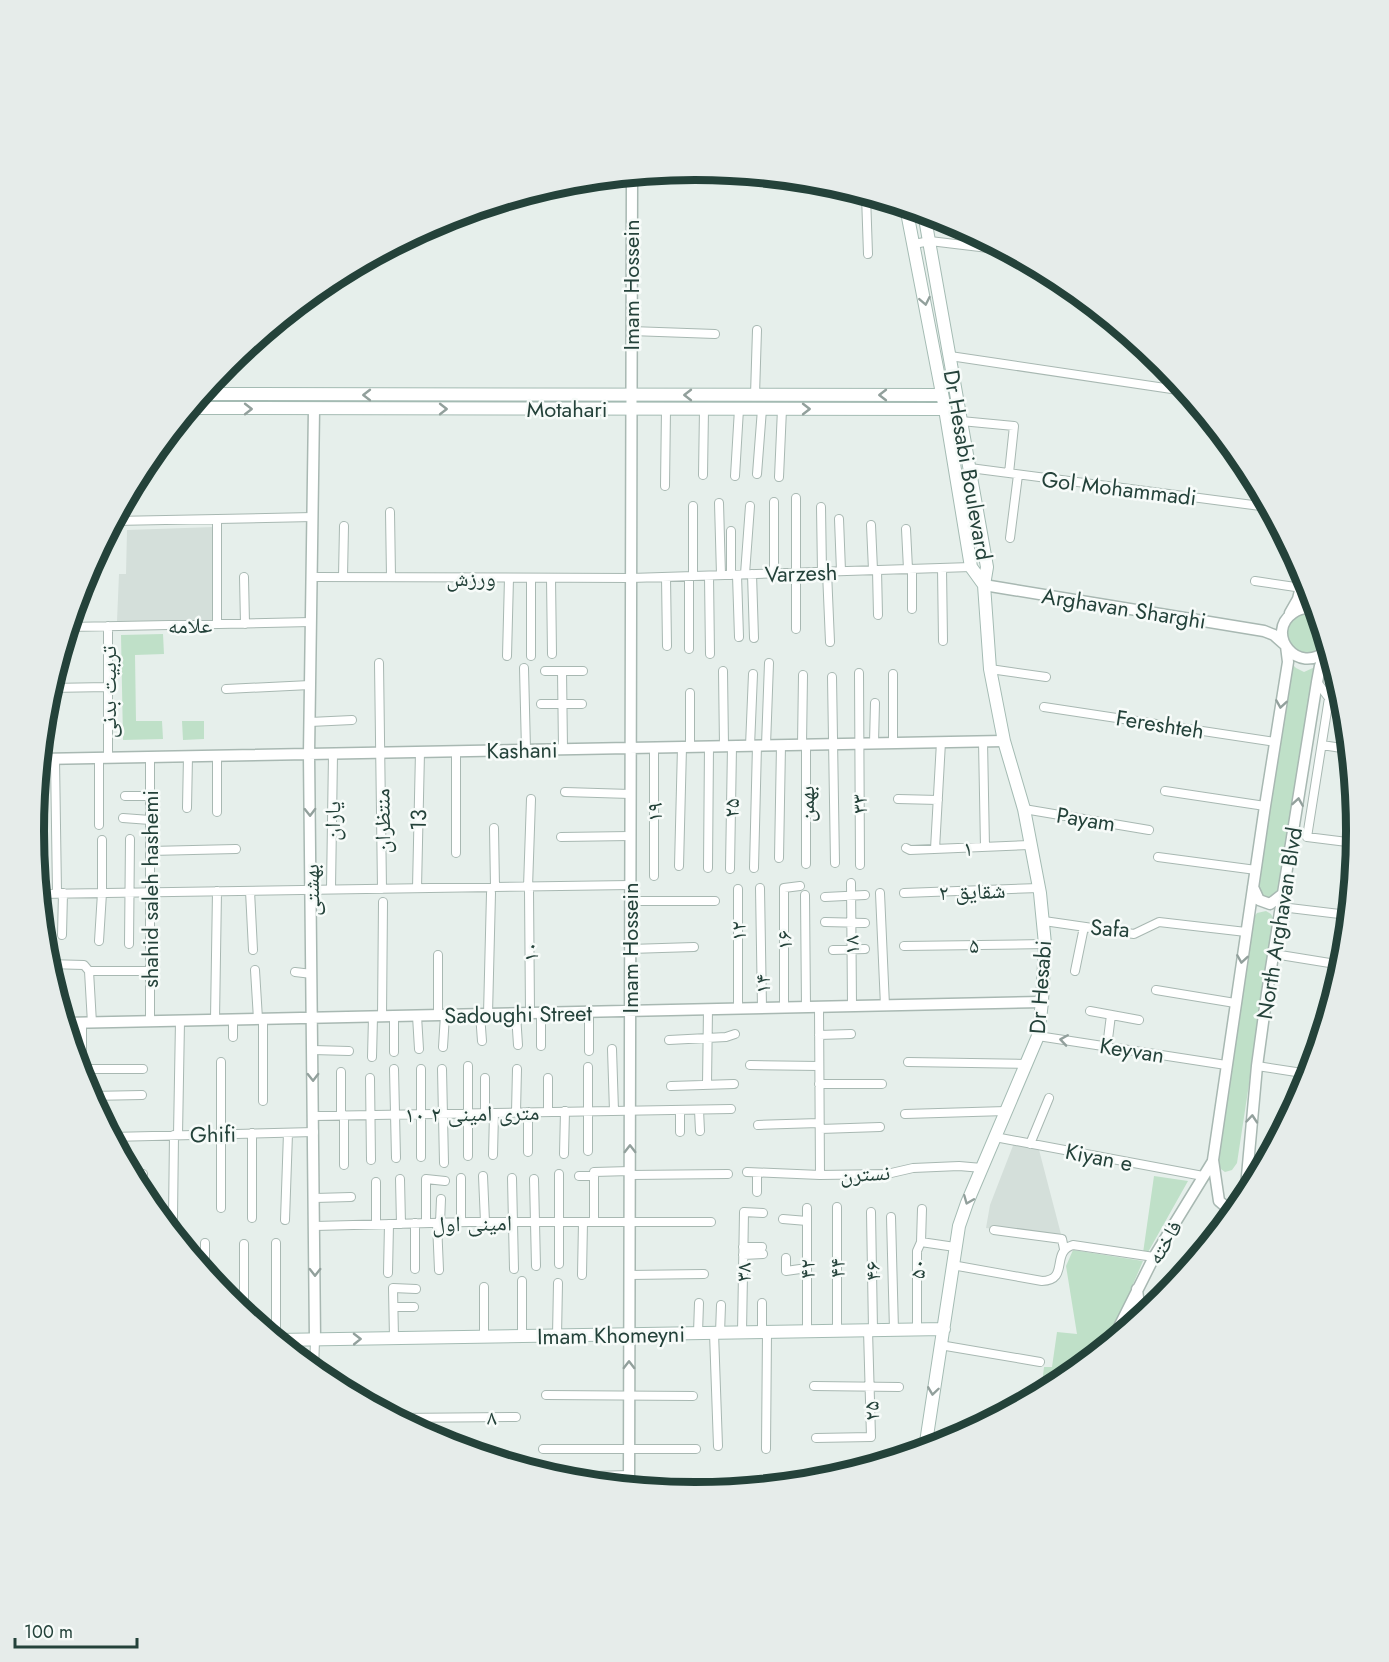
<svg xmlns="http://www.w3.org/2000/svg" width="1389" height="1662" viewBox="0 0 1389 1662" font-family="Jost,'Noto Naskh Arabic',sans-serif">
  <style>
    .built { fill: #d4dfda }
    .green { fill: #bfe0c8 }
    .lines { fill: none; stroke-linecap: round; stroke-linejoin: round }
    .minor-casing { stroke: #a8b8b2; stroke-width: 10 }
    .tertiary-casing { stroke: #a8b8b2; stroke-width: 13 }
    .secondary-casing { stroke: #a4bbb3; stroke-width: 14 }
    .minor { stroke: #fff; stroke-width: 8 }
    .tertiary { stroke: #fff; stroke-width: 10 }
    .secondary { stroke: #fff; stroke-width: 12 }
    .oneway { stroke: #92a09c }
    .labels { text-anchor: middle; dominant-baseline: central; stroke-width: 5; stroke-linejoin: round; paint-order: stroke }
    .street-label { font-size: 22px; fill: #24423a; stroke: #f7fbf9 }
    .rim { fill: none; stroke: #24423a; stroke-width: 8 }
  </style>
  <rect width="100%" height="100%" fill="#e6efeb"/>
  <path class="built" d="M214,527V621H117L119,574H126L127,530Z
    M1014,1143L1038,1146L1062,1238L986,1228L990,1205Z"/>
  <path class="green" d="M1312,613L1317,614L1326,644C1300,678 1259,617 1312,613Z
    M163,634L164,654L135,655L136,721H162L163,739L123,740L121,635Z
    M1292,664L1296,668L1304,672L1315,667L1280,890L1272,899H1263L1258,889Z
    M182,721H204V739L183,740Z
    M1266,911L1271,914L1274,920L1237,1163L1232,1170L1225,1172L1218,1167L1217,1160L1253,918L1257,913Z
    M1154,1176L1188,1181L1147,1254L1143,1253Z
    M1073,1250L1143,1261L1108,1343L1062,1381L1048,1389V1385L1042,1384L1044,1367H1052L1057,1332L1077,1334L1066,1266Z"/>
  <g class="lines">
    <defs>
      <path id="minor" d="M866,195L868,254
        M969,231L972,245
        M914,244L930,241L1005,250
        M631,331L715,334
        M950,356L1185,391
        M755,395L757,330
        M961,421L1014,426L1009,473
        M970,468L1268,507
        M757,474L762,409
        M703,475L704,409
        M735,476L739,409
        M779,477L782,409
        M665,486L666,409
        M774,502V573
        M719,503L721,575
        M821,507L822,572
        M390,512L391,577
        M217,519V624
        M839,519L841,571
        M114,521L313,517
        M871,525L873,570
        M906,529L908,569
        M1010,538L1018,475
        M942,568L943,641
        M877,570L878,615
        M827,572L830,642
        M745,574L750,506
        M752,574L754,638
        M731,575V531
        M737,575L739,637
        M689,576V649
        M693,576V506
        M709,576L710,654
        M84,577L94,571
        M244,577L245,624
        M312,577L631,578L971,567
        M343,577L344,526
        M666,577L667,646
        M551,578L552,654
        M1255,581L1302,588
        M912,609V569
        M69,627L311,622
        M796,629V498
        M507,656L509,578
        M531,656V578
        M379,663L382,889
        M524,668L526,750
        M990,669L1046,677
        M545,671H583
        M562,671L563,749
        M723,671L724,746
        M859,673L860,865
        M893,674V743
        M832,677L835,863
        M1317,682L1329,698L1307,837L1355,843
        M50,688L108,687
        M226,689L310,685
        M541,704H582
        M1044,707L1275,742
        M310,722L352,720
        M983,741L985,847
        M874,743L875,703
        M766,745L769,663
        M802,745L803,675
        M806,745V864
        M1322,745L1348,749
        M750,746L753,674
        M690,747V693
        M456,751V853
        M108,758V626
        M55,759L57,893
        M1165,791L1265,806
        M565,792L630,794
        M125,796H150
        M898,799L938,800
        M187,808L188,756
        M1024,809L1149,830
        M217,812V756
        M123,818L150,820
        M99,825V758
        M494,828L495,887
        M561,837L630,836
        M906,848L910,850L1030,845
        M935,849L941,742
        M150,851L236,849
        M1158,857L1256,870
        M779,858L781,745
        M679,866L682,747
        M708,868L709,746
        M754,868L757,745
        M730,869L732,746
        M654,876V747
        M851,883L852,1006
        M528,887L531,799
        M417,888L420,752
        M760,888L762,1008
        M331,889L333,754
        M250,891L253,950
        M529,891L530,1013
        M880,893L885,1006
        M904,893L1039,888
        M39,894L630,885
        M805,895L806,1007
        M825,897L865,895
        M630,901H715
        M1281,907L1348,915
        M1044,921L1134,934L1159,922L1246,932
        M825,922L865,923
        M62,935L63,893
        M99,941L102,893V840
        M129,944L130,839
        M904,946L1045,944
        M630,949L694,947
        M833,950L865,949
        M1274,954L1342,965
        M47,964L84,965L89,971L92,1023
        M255,970L258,1019
        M89,971H150
        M1075,971L1084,927
        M295,972L312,974
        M1156,990L1235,1003
        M819,1007L820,1175
        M784,1008V888L800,886
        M738,1009V889
        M1090,1011L1139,1020
        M589,1012V1051
        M541,1013V1046
        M480,1014L482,1041
        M488,1014L491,893
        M516,1014L518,1045
        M438,1015V955
        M417,1016L419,1049
        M382,1017L383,902
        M215,1020L217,891
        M150,1022V757
        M82,1023V1081
        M819,1035L851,1034
        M1038,1036L1226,1065
        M233,1037V1020
        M669,1040L726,1037L735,1034
        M443,1047L445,1015
        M1107,1047L1111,1015
        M612,1049L614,1111
        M313,1050L349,1051
        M394,1052V1016
        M372,1057L373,1017
        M908,1062L1026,1064
        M750,1065L819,1066
        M468,1066V1156
        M1257,1066L1309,1074
        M79,1069H143
        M394,1069L396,1158
        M442,1069L444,1163
        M370,1078L371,1160
        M548,1078V1112
        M819,1084H882
        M707,1085L708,1009
        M671,1086L734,1084
        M90,1096L142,1095
        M263,1101V1019
        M699,1110L700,1131
        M516,1112L517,1069
        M528,1112V1152
        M485,1113V1078
        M905,1114L1006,1111
        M341,1115V1072
        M314,1116L731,1109
        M758,1125L819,1123
        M820,1129L880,1127
        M680,1132V1110
        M178,1135L180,1021
        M111,1137L314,1132
        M995,1137L1203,1176
        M1030,1144L1049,1098
        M588,1151V1067
        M564,1154L565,1111
        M493,1155L494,1113
        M421,1157V1069
        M344,1165V1115
        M747,1172L820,1175L887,1174L913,1168L959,1166L982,1168
        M132,1175L143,1174
        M630,1175L728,1174
        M483,1176L485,1222
        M579,1176H594
        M461,1178V1222
        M512,1178L514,1269
        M400,1179L401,1224
        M534,1179L536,1266
        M376,1182V1224
        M757,1192V1174
        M315,1198L351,1197
        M837,1207V1330
        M221,1208V1062
        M807,1208V1330
        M871,1212L873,1330
        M891,1217L894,1330
        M173,1218L174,1135
        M252,1218V1133
        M783,1219L807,1221
        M285,1220L288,1133
        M594,1222V1172L630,1171
        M426,1223V1179L445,1181
        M437,1223L439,1270
        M440,1223L441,1199
        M315,1226L469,1222H711
        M994,1230L1062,1239L1064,1249
        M921,1242L955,1247
        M205,1243V1272
        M276,1243V1339
        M743,1247H762
        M743,1255L763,1254
        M786,1258V1271L807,1268
        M559,1264V1174
        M952,1265L1042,1281C1070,1280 1050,1252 1073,1245L1154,1257
        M415,1269V1223
        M388,1273L389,1224
        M582,1275L583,1222
        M629,1275L704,1274
        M522,1281V1336
        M484,1287V1337
        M394,1307H414
        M244,1313V1244
        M917,1330V1251L921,1242L922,1209
        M762,1332V1303
        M698,1333L699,1303
        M714,1333L718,1446
        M720,1333L721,1305
        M742,1333L744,1212L763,1213
        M557,1336L558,1283
        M394,1338L393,1288L416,1289
        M940,1345L1040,1362
        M314,1371L315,1340
        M814,1386L899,1387
        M546,1395L693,1396
        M395,1418L516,1417
        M816,1438L871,1437L868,1330
        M543,1449H696
        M766,1449L767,1332
        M555,1477L629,1475
        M777,1484L778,1478"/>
      <path id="tertiary" d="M314,409L309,754L315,1340
        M984,585L1264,631L1274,635L1284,644
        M1315,609C1307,607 1300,608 1293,613C1264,633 1298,677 1327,650
        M1290,613L1298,599L1304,574
        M40,759L1004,741
        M1253,887L1259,900L1270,904L1284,893
        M65,1023L1042,1002
        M1245,1197L1232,1207L1225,1206L1219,1201L1213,1160L1265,806L1288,662L1286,646
        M1245,1198L1257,1066L1267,993L1317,682L1320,666L1326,651
        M1137,1289C1138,1298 1138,1307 1144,1314
        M1119,1327L1154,1257L1213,1161
        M1115,1337L1119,1327L1135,1321
        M927,1438L951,1440
        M629,1486L632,176"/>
      <path id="secondary" d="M906,207L945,409L971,567L984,585
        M924,213L987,567L984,585L990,669L1004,741L1024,809L1040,893L1045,944L1042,1002L1038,1036L967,1203L959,1226L925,1449
        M201,394L942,395
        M190,408L945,409
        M277,1340L944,1329"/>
    </defs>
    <use href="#minor" class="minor-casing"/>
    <use href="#tertiary" class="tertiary-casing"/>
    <use href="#secondary" class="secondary-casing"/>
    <use href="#minor" class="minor"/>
    <use href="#tertiary" class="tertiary"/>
    <use href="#secondary" class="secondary"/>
  </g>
  <defs><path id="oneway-chevron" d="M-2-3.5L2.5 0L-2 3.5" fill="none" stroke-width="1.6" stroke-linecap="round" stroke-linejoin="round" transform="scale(1.5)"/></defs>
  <g class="oneway">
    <use href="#oneway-chevron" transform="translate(925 301) rotate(79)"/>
    <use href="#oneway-chevron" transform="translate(367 395) rotate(-180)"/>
    <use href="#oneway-chevron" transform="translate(688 395) rotate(-180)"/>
    <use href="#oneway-chevron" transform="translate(883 395) rotate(-180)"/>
    <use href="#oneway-chevron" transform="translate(248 409)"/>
    <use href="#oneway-chevron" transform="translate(443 409)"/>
    <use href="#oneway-chevron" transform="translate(806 409)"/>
    <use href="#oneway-chevron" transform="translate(1281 704) rotate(99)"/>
    <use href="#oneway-chevron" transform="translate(1298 802) rotate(-81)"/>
    <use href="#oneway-chevron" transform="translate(310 812) rotate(89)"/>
    <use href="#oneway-chevron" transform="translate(1242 959) rotate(99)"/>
    <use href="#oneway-chevron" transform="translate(1064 1040) rotate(-171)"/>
    <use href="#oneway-chevron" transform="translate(313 1077) rotate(89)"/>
    <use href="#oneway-chevron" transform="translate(1252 1119) rotate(-85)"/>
    <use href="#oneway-chevron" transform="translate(630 1149) rotate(-90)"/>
    <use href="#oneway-chevron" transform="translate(968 1200) rotate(112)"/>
    <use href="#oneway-chevron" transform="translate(315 1272) rotate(90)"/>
    <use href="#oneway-chevron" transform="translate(357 1339) rotate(-1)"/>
    <use href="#oneway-chevron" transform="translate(629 1365) rotate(-90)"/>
    <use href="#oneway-chevron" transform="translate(933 1391) rotate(98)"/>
  </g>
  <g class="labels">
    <g class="street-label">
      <text transform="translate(631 285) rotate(-90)">Imam Hossein</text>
      <text x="567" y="409">Motahari</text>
      <text transform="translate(968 465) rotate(80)">Dr Hesabi Boulevard</text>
      <text transform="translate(1119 488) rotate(7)">Gol Mohammadi</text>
      <text transform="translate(801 573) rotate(-2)">Varzesh</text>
      <text x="471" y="578">ورزش</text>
      <text transform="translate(1124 608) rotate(9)">Arghavan Sharghi</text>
      <text transform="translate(190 625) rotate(-1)">علامه</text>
      <text transform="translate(108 692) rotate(-90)">تربیت بدنی</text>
      <text transform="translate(1160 724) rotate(9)">Fereshteh</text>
      <text transform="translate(522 750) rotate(-1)">Kashani</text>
      <text transform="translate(806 804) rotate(-90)">بهمن</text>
      <text transform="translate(859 804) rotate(-91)">۳۳</text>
      <text transform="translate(731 808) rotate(-89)">۲۵</text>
      <text transform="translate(654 812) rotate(-90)">۱۹</text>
      <text transform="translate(1086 819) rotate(9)">Payam</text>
      <text transform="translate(418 820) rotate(-89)">13</text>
      <text transform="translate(332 821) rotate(-89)">یاران</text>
      <text transform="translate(382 821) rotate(-91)">منتظران</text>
      <text transform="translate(968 848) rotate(-3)">۱</text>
      <text transform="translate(150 889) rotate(-90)">shahid saleh hashemi</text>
      <text transform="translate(311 890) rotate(-91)">بهشتی</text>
      <text transform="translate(972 891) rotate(-2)">شقایق ۲</text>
      <text transform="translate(1279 923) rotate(-81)">North Arghavan Blvd</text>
      <text transform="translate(1110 928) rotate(4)">Safa</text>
      <text transform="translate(738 931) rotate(-90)">۱۲</text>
      <text transform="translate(784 940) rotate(-90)">۱۶</text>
      <text transform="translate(851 945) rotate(-91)">۱۸</text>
      <text transform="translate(974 945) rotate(-1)">۵</text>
      <text transform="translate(630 948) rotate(-90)">Imam Hossein</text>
      <text transform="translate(530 952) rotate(-91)">۱۰</text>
      <text transform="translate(762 984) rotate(-91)">۱۴</text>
      <text transform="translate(1040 987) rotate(-86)">Dr Hesabi</text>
      <text transform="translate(518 1014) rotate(-1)">Sadoughi Street</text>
      <text transform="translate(1132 1050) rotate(9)">Keyvan</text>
      <text transform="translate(472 1113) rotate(-1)">۱۰ متری امینی ۲</text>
      <text transform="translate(213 1134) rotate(-1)">Ghifi</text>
      <text transform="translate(1099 1157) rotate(11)">Kiyan e</text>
      <text transform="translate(865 1173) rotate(-3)">نسترن</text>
      <text transform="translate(472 1223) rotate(-1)">امینی اول</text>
      <text transform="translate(1164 1242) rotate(-59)">فاخته</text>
      <text transform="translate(837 1268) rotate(-90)">۴۴</text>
      <text transform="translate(807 1269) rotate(-90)">۴۲</text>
      <text transform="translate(917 1269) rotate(-88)">۵۰</text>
      <text transform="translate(872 1271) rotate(-91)">۴۶</text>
      <text transform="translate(743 1272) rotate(-89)">۳۸</text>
      <text transform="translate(611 1335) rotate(-1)">Imam Khomeyni</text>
      <text transform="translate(871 1411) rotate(-93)">۲۵</text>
      <text x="492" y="1417">۸</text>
    </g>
  </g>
  <path d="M0 0H1389V1662H0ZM44 831a651 651 0 1 1 1302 0a651 651 0 1 1-1302 0Z" fill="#e6ecea" fill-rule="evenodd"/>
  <path class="rim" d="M44 831a651 651 0 1 1 1302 0a651 651 0 1 1-1302 0Z"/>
  <path d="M15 1638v9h122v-9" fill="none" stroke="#24423a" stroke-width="3"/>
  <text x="24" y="1638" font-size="18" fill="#24423a" stroke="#f7fbf9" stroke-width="4.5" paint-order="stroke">100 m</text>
</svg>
